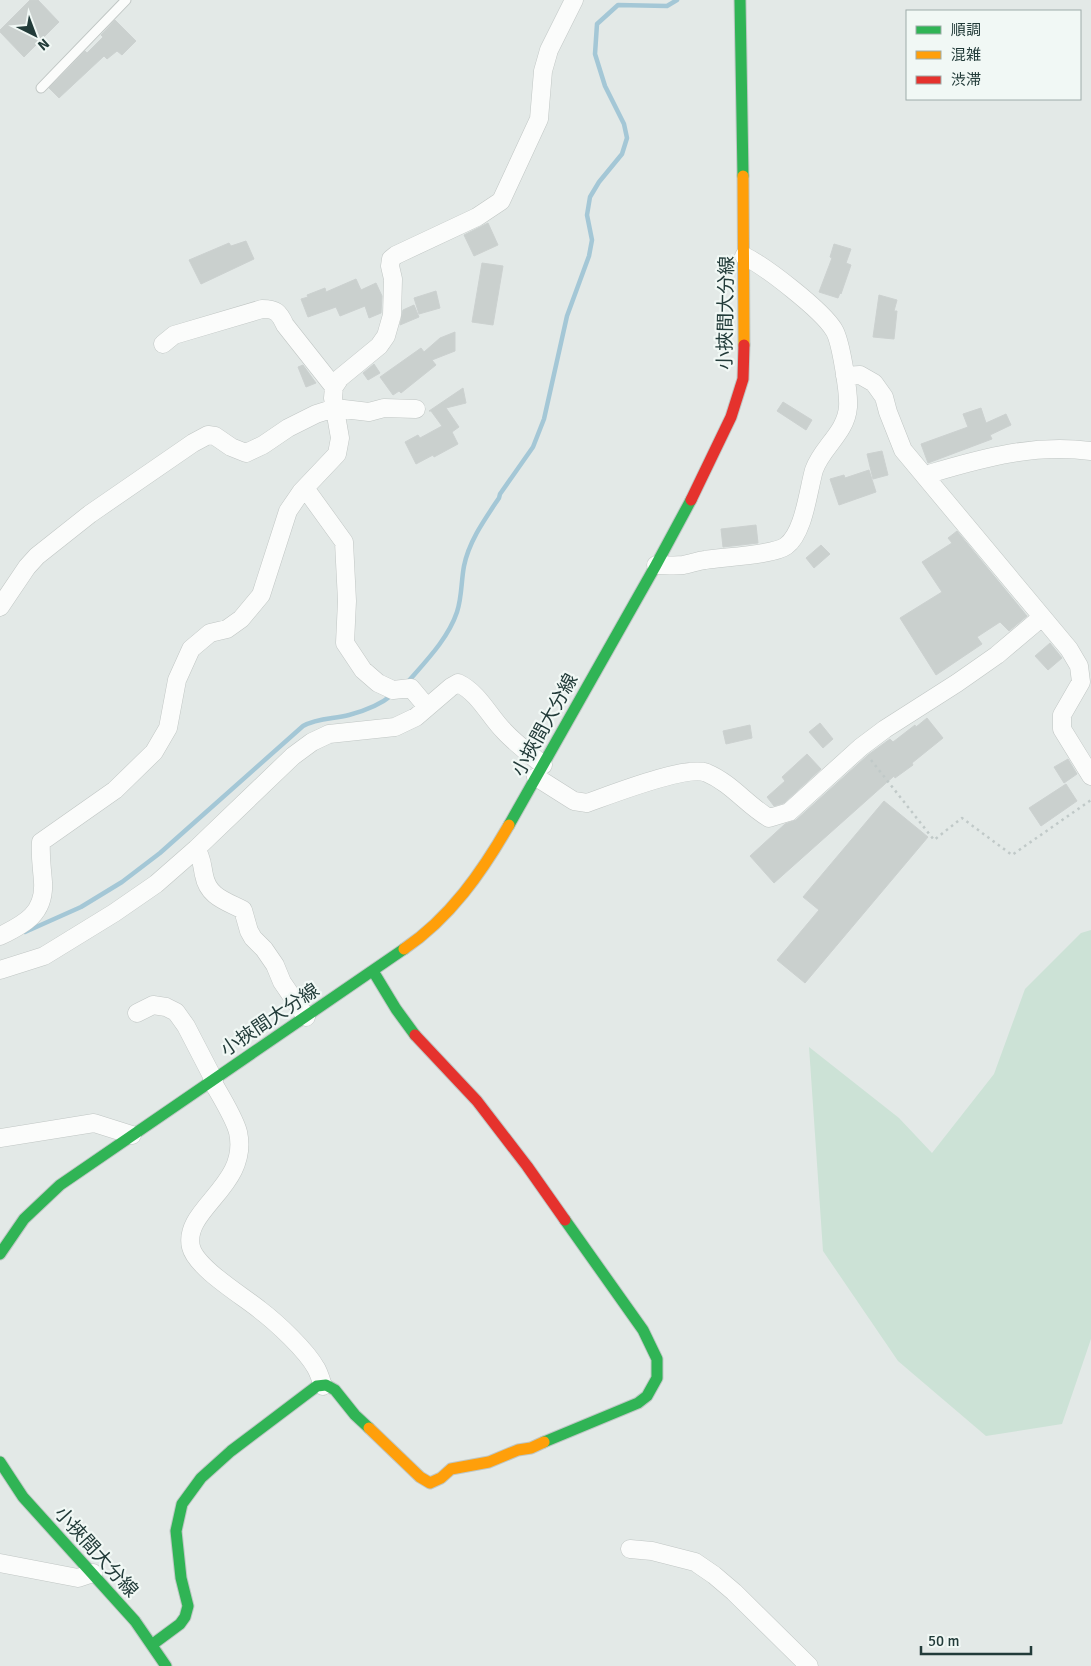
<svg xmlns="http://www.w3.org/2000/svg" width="1091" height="1666" viewBox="0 0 1091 1666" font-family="Signika,'Noto Sans JP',sans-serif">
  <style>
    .green { fill: #cce2d6 }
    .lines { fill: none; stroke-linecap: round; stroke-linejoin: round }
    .stream { stroke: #a4c7d6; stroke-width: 4.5 }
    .building { fill: #cad0ce; stroke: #ccd1d0 }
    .lane-casing { stroke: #c0c6c4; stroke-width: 11 }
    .street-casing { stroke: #c0c6c4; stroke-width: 19 }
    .fast-casing { stroke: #bfc7c5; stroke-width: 13 }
    .slow-casing { stroke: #bfc7c5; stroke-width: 13 }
    .jam-casing { stroke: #bfc7c5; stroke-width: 13 }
    .path { stroke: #c0c9c8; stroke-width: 2.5; stroke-dasharray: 2.5 4; stroke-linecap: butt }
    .lane { stroke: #fbfcfb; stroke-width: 9 }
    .street { stroke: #fbfcfb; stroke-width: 18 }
    .fast { stroke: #30b455; stroke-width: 11 }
    .slow { stroke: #ff9f0a; stroke-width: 11 }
    .jam { stroke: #e5322d; stroke-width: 11 }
    .labels { text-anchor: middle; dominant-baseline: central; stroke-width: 4.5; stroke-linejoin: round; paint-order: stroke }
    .street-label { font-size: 19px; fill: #223b39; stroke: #f1f8f5 }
  </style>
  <rect width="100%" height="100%" fill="#e3e9e7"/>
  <path class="green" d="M1091,930V1339L1062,1424L986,1436L898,1361L823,1251L809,1047L899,1118L932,1153L994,1074L1025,989L1081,933Z"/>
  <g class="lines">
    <path class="stream" d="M406,684C425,662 448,639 457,612C462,597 461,582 464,566C469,541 485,519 499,498L500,494L533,447L544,419L567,316L589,256L592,240L587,215L590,197L599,182L622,154L627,138L624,124L605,86L595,54L597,24L618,5L667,6L677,0
      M25,932L81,907L122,882L160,853L303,726C317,718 333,719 349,715C364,711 380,705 392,695"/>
  </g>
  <path class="building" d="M30,0H38L59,22L24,57L0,32V30Z
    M115,20L136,41L122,55L117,51L107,59L104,56L59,98L49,88L85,51L87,53L103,37L101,35Z
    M488,223L498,245L474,256L464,235Z
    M246,241L254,259L201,284L189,260L229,243L231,246Z
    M834,244L851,249L846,263L851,265L841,294L840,293L838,298L819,292L832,258L830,257Z
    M482,263L503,266L493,325L472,322Z
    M356,279L361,290L376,283L382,296L381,313L369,318L365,306L340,316L336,307L308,317L301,299L308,297L307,295L325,288L326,292Z
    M436,291L440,308L419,314L414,298Z
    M879,295L897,300L894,311H897L894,339L873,337Z
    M414,305L419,317L400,325L403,310Z
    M455,332V351L432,360L436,365L401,393L399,391L393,395L380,377L421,348L424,352L440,338Z
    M374,364L380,373L368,380L363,373Z
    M303,365L316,383L306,387L298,367Z
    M463,388L466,403L446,408L459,427L452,432L458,444L434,457L433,455L416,464L405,442L418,435L420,438L442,426L431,411H429Z
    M783,402L812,420L806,430L777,411Z
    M981,408L986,423L1006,414L1011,425L990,435L992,439L928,463L921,444L968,427L963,414Z
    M882,451L888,475L873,479L867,454Z
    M869,470L876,492L839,505L830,479L844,475L845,478Z
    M756,525L758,543L723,547L721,529Z
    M957,531L1027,616L1009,631L1000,622L977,637L982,644L936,675L900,618L942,592L922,562L952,543L948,538Z
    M821,545L830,554L814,568L806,558Z
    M1050,643L1062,658L1048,670L1035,656Z
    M927,718L943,738L912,763L913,765L895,778L894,776L774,883L750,856L785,824L796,820L868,755L890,739L893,742L915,725L916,727Z
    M820,723L833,739L823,748L809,732Z
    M750,725L752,738L726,744L723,731Z
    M807,754L821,769L784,803L774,806L767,797L785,781L782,777Z
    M1068,759L1077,774L1064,783L1054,767Z
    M1066,784L1077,801L1041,826L1029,808Z
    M884,801L928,837L805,983L777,960L819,910L803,897Z"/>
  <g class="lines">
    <defs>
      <path id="lane" d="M41,88L126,0"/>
      <path id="street" d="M163,344L174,335L262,309C276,309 279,312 285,325L334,387
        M845,376L860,375L874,383L884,397L888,412L903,450L1069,649L1079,666L1081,682L1062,715V729L1091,776
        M926,477L932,473C986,457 1034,444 1091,451
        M305,488L344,542L347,601L345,643L363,670L378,683L393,690L411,688L427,707
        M656,565C665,565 674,566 683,565C690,564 697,561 705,560C723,557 774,555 786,546C804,533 808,491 814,470C822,447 846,433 848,407C849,394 841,341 834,330C822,310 765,266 744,256
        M0,607L27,567L37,556L90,514L193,443L208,435L215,436L231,447L246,453L263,445L288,428L316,414L335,408L369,412L384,408L416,409
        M536,777L574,801L587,803C610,795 688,764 707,773C731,783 747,805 769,818L789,812L861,747L885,729L957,683L997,655L1042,617
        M196,849C202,857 202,866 204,875C208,897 226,901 243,910L249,931L253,938L264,949L275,965L282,982L306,1017
        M0,936C25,924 45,913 43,882C42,867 40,858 41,842L115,790L154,752L168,728L177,680L191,649L210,633L227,629L241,619L261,595L288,511L301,492L337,454L340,438L333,398L334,387L340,378L379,346L386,336L392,315L393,279L390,266L391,259L396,255L477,217L501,201L539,119L543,71L549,50L574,0
        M0,970L44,956L114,913L156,884L196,849L293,756L312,742L329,734L395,727L416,717L451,687L458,683C479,693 489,716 504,731C516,744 530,754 543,765
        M137,1013L153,1005L166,1007L176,1012L186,1026L214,1080
        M212,1081C220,1095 234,1117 238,1132C250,1186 182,1209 191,1247C196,1268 243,1296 260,1310C277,1323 306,1350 316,1368C319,1373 321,1380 323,1386
        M0,1138L94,1123L132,1135
        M630,1549L652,1551L695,1562L714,1575L734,1592L809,1666
        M0,1563L78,1578L93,1573"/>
      <path id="fast" d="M740,0L743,176
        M509,825L656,565L691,500
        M373,971L396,1009L415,1035
        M0,1254L24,1219L60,1185L404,949
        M544,1442L638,1403L647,1396L657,1378V1359L643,1330L565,1220
        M0,1462L23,1497L135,1621L166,1666
        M153,1644L180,1624L185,1617L188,1606L181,1578L176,1531L182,1504L201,1478L231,1451L317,1386L326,1385L335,1390L355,1415L369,1428"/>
      <path id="slow" d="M743,176L744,345
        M404,949C450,918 482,872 509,825
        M369,1428L420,1477L430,1483L441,1478L451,1469L489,1462L518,1450L531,1448L544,1442"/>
      <path id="jam" d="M691,500L731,417L743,379L744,345
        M415,1035L477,1101L527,1166L565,1220"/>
    </defs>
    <use href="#lane" class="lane-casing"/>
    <use href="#street" class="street-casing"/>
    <use href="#fast" class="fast-casing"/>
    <use href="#slow" class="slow-casing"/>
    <use href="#jam" class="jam-casing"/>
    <path class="path" d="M871,760L934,840L962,818L1012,855L1091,800"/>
    <use href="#lane" class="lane"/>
    <use href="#street" class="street"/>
    <use href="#fast" class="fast"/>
    <use href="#slow" class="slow"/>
    <use href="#jam" class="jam"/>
  </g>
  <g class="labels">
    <g class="street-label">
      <text transform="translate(726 313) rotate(-89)">小挾間大分線</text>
      <text transform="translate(545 725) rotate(-61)">小挾間大分線</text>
      <text transform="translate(270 1020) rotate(-34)">小挾間大分線</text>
      <text transform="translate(96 1552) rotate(48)">小挾間大分線</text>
    </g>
  </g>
  <rect x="906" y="10" width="175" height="90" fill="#f1f8f5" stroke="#9eacaa"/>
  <rect x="916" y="26" width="25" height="8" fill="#30b455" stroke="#9eacaa"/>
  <text x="951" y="35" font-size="15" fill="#223b39">順調</text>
  <rect x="916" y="51" width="25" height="8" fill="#ff9f0a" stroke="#9eacaa"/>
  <text x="951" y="60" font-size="15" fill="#223b39">混雑</text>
  <rect x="916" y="76" width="25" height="8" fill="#e5322d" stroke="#9eacaa"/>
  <text x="951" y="85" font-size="15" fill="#223b39">渋滞</text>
  <g transform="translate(35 35) rotate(138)" stroke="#f1f8f5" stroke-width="4" paint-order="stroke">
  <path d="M0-4L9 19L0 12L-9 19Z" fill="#223b39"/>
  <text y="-8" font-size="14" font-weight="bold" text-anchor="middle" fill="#223b39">N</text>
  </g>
  <path d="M921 1646v8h110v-8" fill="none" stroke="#223b39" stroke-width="2.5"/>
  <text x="928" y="1646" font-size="15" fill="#223b39" stroke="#f1f8f5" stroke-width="4" paint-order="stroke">50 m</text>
</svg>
